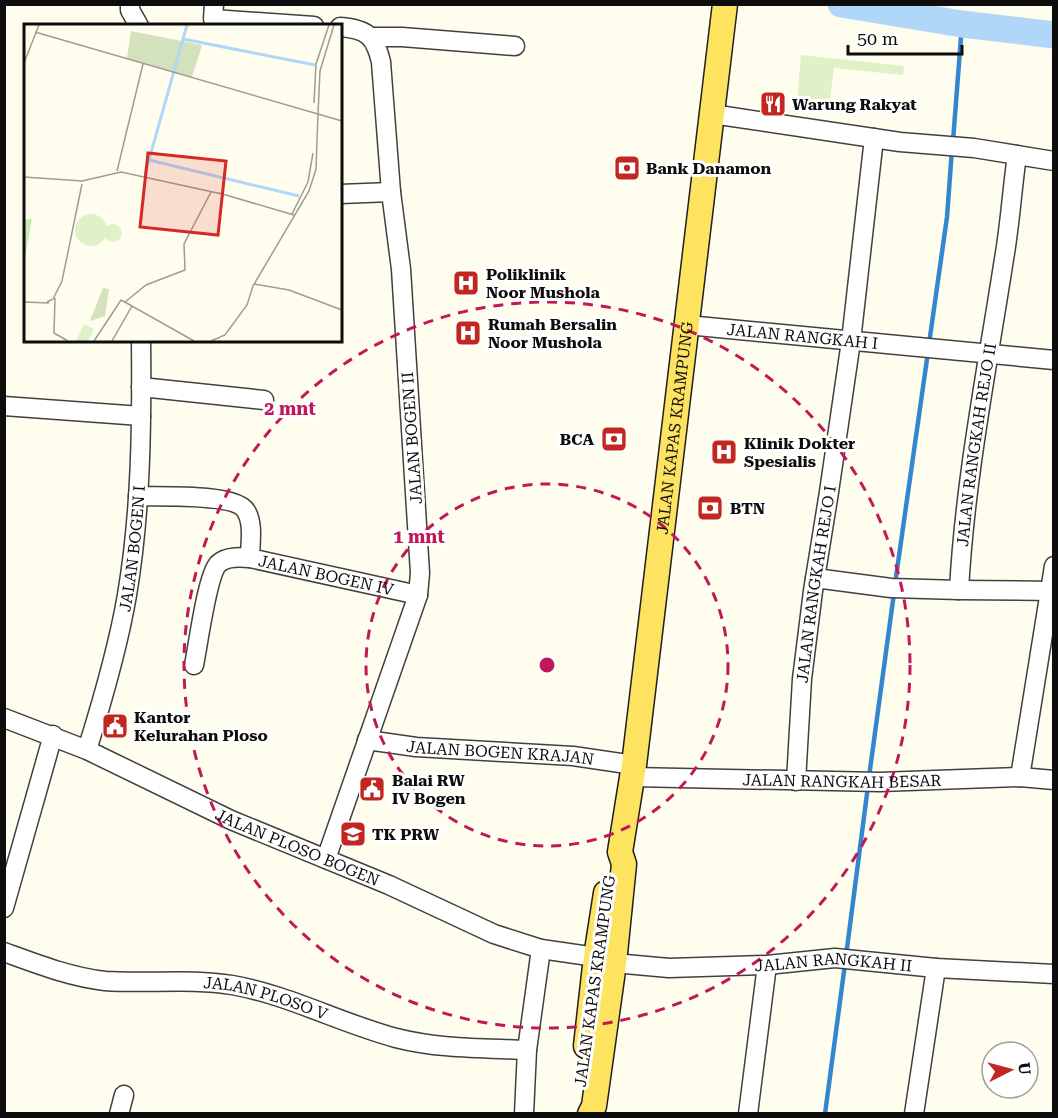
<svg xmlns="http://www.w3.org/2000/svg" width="1058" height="1118" viewBox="0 0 1058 1118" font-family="'Roboto Serif',serif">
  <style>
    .pitch { fill: #dff1c7 }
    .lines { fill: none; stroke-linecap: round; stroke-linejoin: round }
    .stream { stroke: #3486d1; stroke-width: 4.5 }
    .river { stroke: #b0d7f8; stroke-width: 27 }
    .minor-casing { stroke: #404040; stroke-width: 21 }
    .major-casing { stroke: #1e1e1e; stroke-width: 27 }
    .minor { stroke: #fff; stroke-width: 18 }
    .major { stroke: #fde35f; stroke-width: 24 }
    .ring { fill: none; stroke: #c2185b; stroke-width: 3; stroke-dasharray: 10 8 }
    .labels { text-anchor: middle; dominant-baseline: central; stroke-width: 6; stroke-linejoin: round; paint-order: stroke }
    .poi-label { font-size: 16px; font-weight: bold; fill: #0d0d0d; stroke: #fff; text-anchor: start }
    .street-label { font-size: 16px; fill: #0d0d0d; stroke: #fff }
    .inset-river { fill: none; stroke: #b0d7f8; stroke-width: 3 }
    .inset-road { fill: none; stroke: #9e9d93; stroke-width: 1.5 }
    .view { fill: #d62828; fill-opacity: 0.15; stroke: #d62828; stroke-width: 3 }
    .inset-edge { fill: none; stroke: #0d0d0d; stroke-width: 3 }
    .centre { fill: #c2185b; stroke: #fff; stroke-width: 3 }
    .ring-label { font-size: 18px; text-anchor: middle; font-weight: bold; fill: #c2185b; stroke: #fff; stroke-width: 6; stroke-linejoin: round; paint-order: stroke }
  </style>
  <rect width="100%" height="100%" fill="#fffded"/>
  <path class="pitch" d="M801,55L904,66L903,75L834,68L829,106L797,102Z"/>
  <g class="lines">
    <path class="stream" d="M953,141L962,24
      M929,344L947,217L952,149
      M895,584L928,352
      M869,777L894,593
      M846,956L868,786
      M825,1114L845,964"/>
    <path class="river" d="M841,4L962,24L1054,35"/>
    <defs>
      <g id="minor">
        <path d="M130,4V10L139,26"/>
        <path d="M214,4L213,19L314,26"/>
        <path d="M371,37H402L515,46"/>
        <path d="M712,114L900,142L974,148L1054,161"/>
        <path d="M340,194L391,192"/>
        <path id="s1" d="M687,325L1054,360"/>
        <path d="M141,387L264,400"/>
        <path d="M4,406L141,416"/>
        <path id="s2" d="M138,496C159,497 236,493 246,511C254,524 250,544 250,558L418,595"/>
        <path id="s3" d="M815,578L891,588L959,590C965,479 987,369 1004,259C1010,225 1012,190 1017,155"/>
        <path d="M959,590L1054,591"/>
        <path d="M194,665C198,646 207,576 218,564C226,556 240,557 250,558"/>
        <path id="s4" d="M4,718L87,750L231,820L389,885L494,934L541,949L596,957"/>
        <path id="s5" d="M367,740L416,747L573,756L634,765"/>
        <path id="s6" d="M87,750C103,699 118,648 127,595C141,512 142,425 141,340"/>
        <path id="s7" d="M632,777L880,782L1020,777L1054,780"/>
        <path d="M1020,777L1054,566"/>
        <path id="s8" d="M796,781L802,679L813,591L829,492L851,341L874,138"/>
        <path d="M326,859L418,595L420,573L401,269L391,192L381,62C375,36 367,29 340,27"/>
        <path d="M4,908L53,735"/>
        <path id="s9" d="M4,952C37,964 70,977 105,981C147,984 190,978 232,985C289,995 340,1023 396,1038C439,1049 484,1048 527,1050"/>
        <path id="s10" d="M614,963L669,968L767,965L835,958L936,968L1054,974"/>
        <path d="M119,1114L124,1095"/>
        <path d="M524,1114L527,1050L541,949"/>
        <path d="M748,1114L767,965"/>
        <path d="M914,1114L936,968"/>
      </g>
      <g id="major">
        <path d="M586,1046L596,957L606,893"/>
        <path id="s11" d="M590,1114L594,1106L614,963L624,864L620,852L634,765L725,4"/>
      </g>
    </defs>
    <use href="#minor" class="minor-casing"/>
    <use href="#major" class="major-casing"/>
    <use href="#minor" class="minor"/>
    <use href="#major" class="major"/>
  </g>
  <g class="ring">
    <circle cx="547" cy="665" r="181"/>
    <circle cx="547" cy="665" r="363"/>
  </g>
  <defs>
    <symbol id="restaurant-square" viewBox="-11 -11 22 22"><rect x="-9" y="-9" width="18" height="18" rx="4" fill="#c12621" stroke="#fff"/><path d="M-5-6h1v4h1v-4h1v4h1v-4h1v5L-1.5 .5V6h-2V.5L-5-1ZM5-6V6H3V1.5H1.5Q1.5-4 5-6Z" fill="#fff"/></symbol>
    <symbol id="bank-square" viewBox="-11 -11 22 22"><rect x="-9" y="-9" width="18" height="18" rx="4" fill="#c12621" stroke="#fff"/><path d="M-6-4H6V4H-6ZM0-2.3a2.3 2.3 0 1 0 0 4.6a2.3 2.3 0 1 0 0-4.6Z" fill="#fff"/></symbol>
    <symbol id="hospital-square" viewBox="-11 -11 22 22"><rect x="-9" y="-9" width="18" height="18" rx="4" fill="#c12621" stroke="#fff"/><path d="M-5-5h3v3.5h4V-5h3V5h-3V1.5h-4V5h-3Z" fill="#fff"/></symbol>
    <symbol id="civic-square" viewBox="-11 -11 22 22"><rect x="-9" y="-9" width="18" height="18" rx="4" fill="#c12621" stroke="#fff"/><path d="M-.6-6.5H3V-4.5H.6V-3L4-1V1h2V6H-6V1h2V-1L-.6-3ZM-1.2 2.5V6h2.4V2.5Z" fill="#fff"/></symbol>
    <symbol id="school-square" viewBox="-11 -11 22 22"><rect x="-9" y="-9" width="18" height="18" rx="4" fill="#c12621" stroke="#fff"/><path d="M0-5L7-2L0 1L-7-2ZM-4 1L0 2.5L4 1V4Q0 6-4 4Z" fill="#fff"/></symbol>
  </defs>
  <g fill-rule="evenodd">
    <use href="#restaurant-square" x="758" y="89" width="30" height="30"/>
    <use href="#bank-square" x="612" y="153" width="30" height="30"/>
    <use href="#hospital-square" x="451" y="268" width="30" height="30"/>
    <use href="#hospital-square" x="453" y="318" width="30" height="30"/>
    <use href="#bank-square" x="599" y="424" width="30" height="30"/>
    <use href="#hospital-square" x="709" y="437" width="30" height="30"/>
    <use href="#bank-square" x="695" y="493" width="30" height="30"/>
    <use href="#civic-square" x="100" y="711" width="30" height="30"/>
    <use href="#civic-square" x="357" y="774" width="30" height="30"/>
    <use href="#school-square" x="338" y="819" width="30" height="30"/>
  </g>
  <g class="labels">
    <g class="poi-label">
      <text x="792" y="104">Warung Rakyat</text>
      <text x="646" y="168">Bank Danamon</text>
      <text x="486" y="274">Poliklinik<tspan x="486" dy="18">Noor Mushola</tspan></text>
      <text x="488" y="324">Rumah Bersalin<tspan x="488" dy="18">Noor Mushola</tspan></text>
      <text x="594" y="439" text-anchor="end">BCA</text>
      <text x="744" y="443">Klinik Dokter<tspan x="744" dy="18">Spesialis</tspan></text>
      <text x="730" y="508">BTN</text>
      <text x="134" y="717">Kantor<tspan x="134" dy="18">Kelurahan Ploso</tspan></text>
      <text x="392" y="780">Balai RW<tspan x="392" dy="18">IV Bogen</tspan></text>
      <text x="372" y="834">TK PRW</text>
    </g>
    <g class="street-label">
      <text stroke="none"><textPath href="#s1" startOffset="116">JALAN RANGKAH I</textPath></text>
      <text stroke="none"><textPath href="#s11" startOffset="693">JALAN KAPAS KRAMPUNG</textPath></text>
      <text transform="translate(412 438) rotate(-94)">JALAN BOGEN II</text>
      <text stroke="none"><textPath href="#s3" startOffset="291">JALAN RANGKAH REJO II</textPath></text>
      <text stroke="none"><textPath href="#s6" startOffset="207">JALAN BOGEN I</textPath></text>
      <text stroke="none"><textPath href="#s2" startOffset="237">JALAN BOGEN IV</textPath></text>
      <text stroke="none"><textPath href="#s8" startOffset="198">JALAN RANGKAH REJO I</textPath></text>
      <text stroke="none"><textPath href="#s5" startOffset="134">JALAN BOGEN KRAJAN</textPath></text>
      <text stroke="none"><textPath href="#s7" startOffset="210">JALAN RANGKAH BESAR</textPath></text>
      <text stroke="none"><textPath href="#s4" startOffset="321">JALAN PLOSO BOGEN</textPath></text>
      <text stroke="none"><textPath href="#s10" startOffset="220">JALAN RANGKAH II</textPath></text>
      <text transform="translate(595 981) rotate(-82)">JALAN KAPAS KRAMPUNG</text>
      <text stroke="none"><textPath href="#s9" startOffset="268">JALAN PLOSO V</textPath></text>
    </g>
  </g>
  <g transform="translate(24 24)">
    <rect width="318" height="318" fill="#fffded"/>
    <path d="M0,195H8L0,239Z" fill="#cdeab5"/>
    <path d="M107,7L178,21L168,53L103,34ZM79,264L85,265L81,292L66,297Z" fill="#d3e1bd"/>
    <path d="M51 206a16 16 0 1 1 32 0a16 16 0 1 1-32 0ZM80 209a9 9 0 1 1 18 0a9 9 0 1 1-18 0ZM60,300L70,305L64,317H52Z" fill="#dff1c7"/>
    <path class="inset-river" d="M159,15L291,41M125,136L275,172M121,150L163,1"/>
    <path class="inset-road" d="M11,8L294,90L296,47L310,1M0,39L15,1M290,79L292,40L305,1M93,147L119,40M0,153L58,157L97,148L198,170M195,169L270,191M268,190L284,158L289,129M230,260L265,266L318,286M31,274L30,309L44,317M0,278L25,279M23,278L29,275L38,257L58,160M101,278L122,261L161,246L160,220L187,168M70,317L97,276L108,282M88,317L108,282L170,317M187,317L201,311L223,281L229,262L285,167L292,145L294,90L318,97"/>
    <path class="view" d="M124,129L202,137L194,211L116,203Z"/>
    <rect width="318" height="318" class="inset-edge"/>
  </g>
  <circle cx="547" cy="665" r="9" class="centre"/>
  <g class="ring-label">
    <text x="290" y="415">2 mnt</text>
    <text x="419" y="543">1 mnt</text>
  </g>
  <rect width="1058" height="1118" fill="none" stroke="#0d0d0d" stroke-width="12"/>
  <g transform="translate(1010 1070) rotate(84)"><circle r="28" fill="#ffffff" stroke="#9e9e9e" stroke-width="1.5"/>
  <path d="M0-4.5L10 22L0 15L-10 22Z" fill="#c12621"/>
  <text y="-9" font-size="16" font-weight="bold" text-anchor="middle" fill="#0d0d0d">U</text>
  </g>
  <path d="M848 45v9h114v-9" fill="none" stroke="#0d0d0d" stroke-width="3"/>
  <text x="857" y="45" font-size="18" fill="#0d0d0d" stroke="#ffffff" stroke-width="4.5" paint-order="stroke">50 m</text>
</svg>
